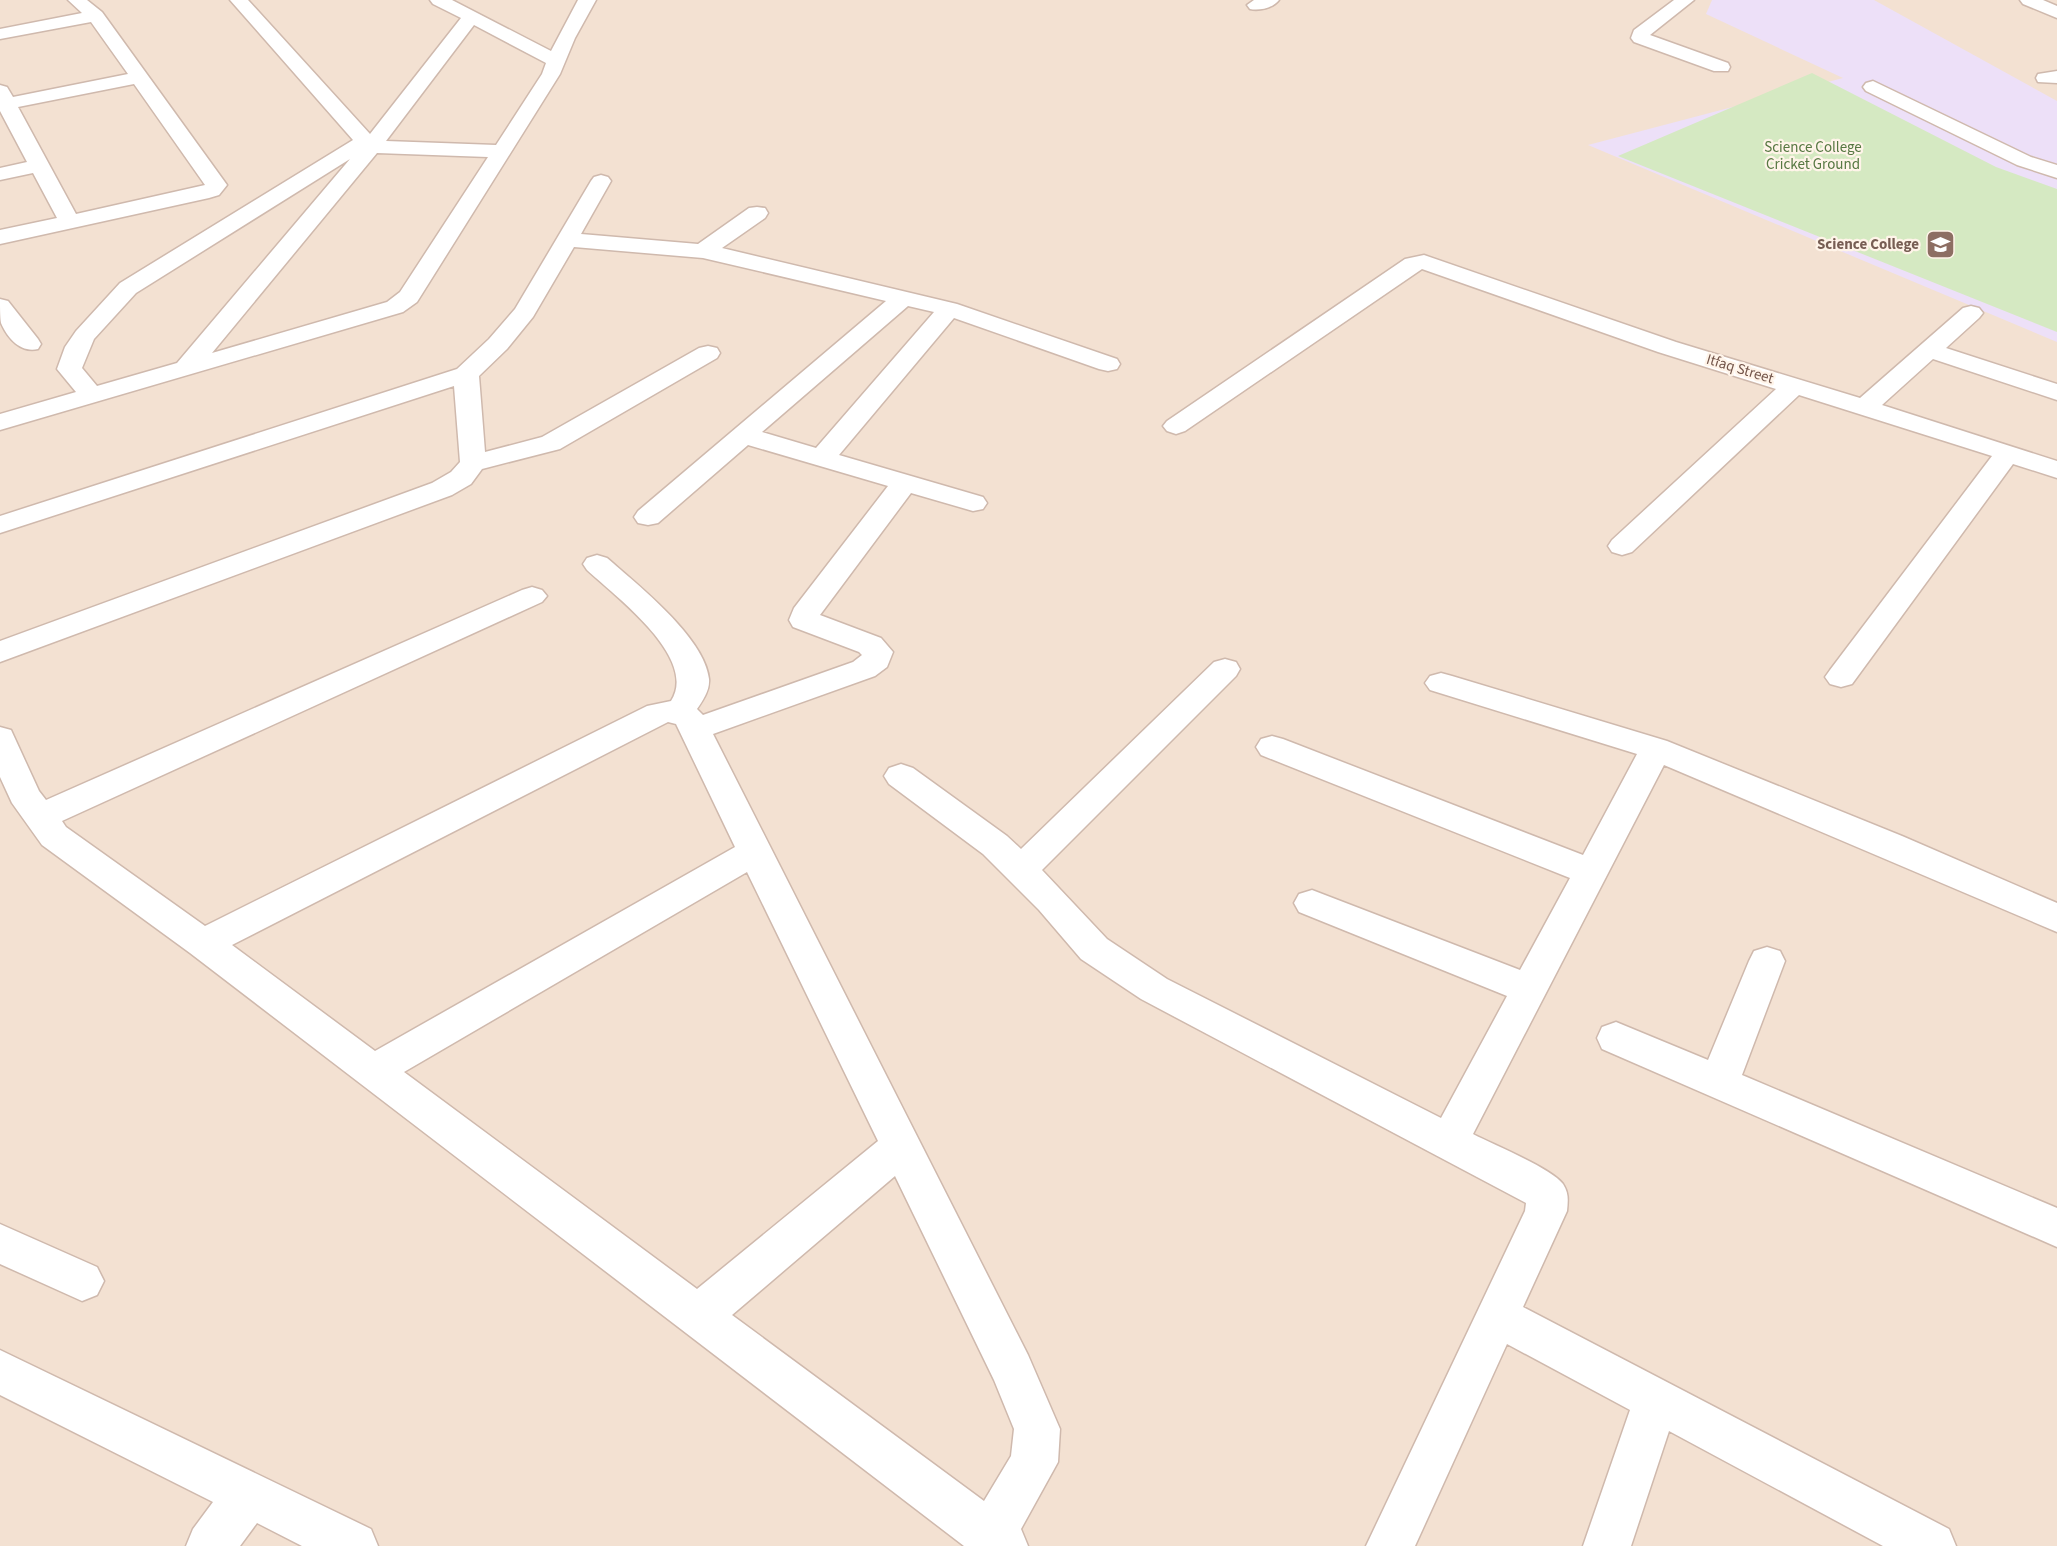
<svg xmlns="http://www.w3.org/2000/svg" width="2057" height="1546" viewBox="0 0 2057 1546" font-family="'Source Sans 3',sans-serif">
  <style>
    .residential { fill: #f3e1d2 }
    .education { fill: #ede0f8 }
    .green { fill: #d5e9c2 }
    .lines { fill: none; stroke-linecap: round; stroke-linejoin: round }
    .minor-casing { stroke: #cfb9ad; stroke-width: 3 }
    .minor { fill: #fff; fill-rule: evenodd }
    .labels { text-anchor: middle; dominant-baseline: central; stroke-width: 4.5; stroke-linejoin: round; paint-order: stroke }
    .far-park-label { font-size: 15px; fill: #577842; stroke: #fff4e9 }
    .far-education-label { font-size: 15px; font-weight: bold; fill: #785e54; stroke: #fff4e9; text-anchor: end }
    .far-street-label { font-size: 15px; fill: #73554a; stroke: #fff4e9 }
  </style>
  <rect width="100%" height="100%" fill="#fcf0e3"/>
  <path class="residential" d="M0,0H2057V1546H0Z"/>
  <path class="education" d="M1712,0H1874L2057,101V342L1588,145L1843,78L1706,14Z"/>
  <path class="green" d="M1812,73L1996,167L2057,189V332L1618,156Z"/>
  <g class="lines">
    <defs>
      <path id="minor" d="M68,0H87L102,12L227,185L219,195L209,198L0,244V230L57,218L33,173L0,180V168L27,162L0,111V85L7,87L13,97L128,74L91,22L0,39V29L82,13ZM134,84L205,185L76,214L18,107Z
        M230,0H248L370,134L461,18L433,4L430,0H452L551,51L578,0H596L575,38L560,74L417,302L403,312L0,430V414L76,392L57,369L65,347L76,331L120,283L353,140ZM474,25L546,63L542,74L496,145L386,141ZM377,153L488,157L400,292L387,302L212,353ZM350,159L177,363L97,386L82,368L94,339L136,293Z
        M1254,0H1279C1273,8 1259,11 1250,9L1247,5Z
        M1674,0H1694L1650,35L1728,63L1730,67L1728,71H1714L1634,42L1631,38L1634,30Z
        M2020,0H2043L2057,6V18L2023,4Z
        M2057,71V83L2038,82L2036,78L2038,74Z
        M1873,81L2031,157L2057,165V178L2017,165L1866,91L1863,87L1866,83Z
        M601,175L608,177L611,181L581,234L698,244L749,208L757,207L765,208L768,213L765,218L722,248L957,304L1117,359L1120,364L1117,369L1108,371L1099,369L954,318L839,455L983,497L987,503L983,509L973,511L911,493L820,615L881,638L893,652L887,667L875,676L713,734L1028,1355L1060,1429L1058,1462L1021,1529L1028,1546H964L190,953L42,845L12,803L0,777V727L11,730L39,791L46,800L522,590L532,587L542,590L547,596L542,602L62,821L66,827L205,926L647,706L671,701C699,658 615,596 587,570L583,564L587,558L597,555L607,558C638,585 705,638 709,679C710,690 703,700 697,709L703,715L853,662L862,655L859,652L793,627L789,620L794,608L888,486L748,445L658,523L648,525L638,523L634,517L638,511L886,301L703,258L574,247L533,317L507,349L479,376L485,452L542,437L699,348L708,346L717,348L720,353L717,358L560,449L482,469L471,484L452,495L0,662V641L432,483L451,472L460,462L454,386L0,533V516L457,369L489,339L515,309L591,181L594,177ZM908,306L934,312L816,448L762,432ZM668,722L676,724L735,847L375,1051L232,945ZM747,872L878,1141L697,1289L404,1072ZM895,1176L994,1380L1014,1429L1011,1456L984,1501L732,1315Z
        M1424,255L1676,342L1860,398L1963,308L1971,306L1979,308L1983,313L1979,318L1946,348L2057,384V400L1933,359L1882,405L2057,461V478L2013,464L1852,684L1841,687L1830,684L1825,677L1830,670L1992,456L1799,395L1632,552L1622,555L1612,552L1608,546L1612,540L1776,389L1658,352L1422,269L1185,431L1176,434L1167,431L1163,426L1167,421L1405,259Z
        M0,299L8,301L38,339L41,344L38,349C21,353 8,339 1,323C0,317 0,306 0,299Z
        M1225,659L1236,662L1240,669L1236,676L1042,870L1107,939L1167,979L1441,1118L1507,996L1299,912L1294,903L1299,894L1312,890L1520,970L1570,878L1261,755L1256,747L1261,739L1272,736L1283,739L1583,855L1637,754L1430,690L1425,683L1430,676L1441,673L1452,676L1667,741L1902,836L2057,903V932L1664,765L1473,1134C1494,1145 1551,1168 1563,1184C1569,1193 1568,1201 1567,1211L1523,1307L1949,1529L1956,1546H1883L1669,1431L1631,1546H1583L1630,1410L1507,1344L1415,1546H1366L1525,1211L1526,1203L1141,999L1081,959L1039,910L983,854L889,784L884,776L889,768L901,764L913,768L1007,836L1021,849L1214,662Z
        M1767,947L1780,951L1785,961L1742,1075L2057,1208V1247L1602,1049L1597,1038L1602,1027L1616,1022L1708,1060L1749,961L1754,951Z
        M0,1224L97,1267L104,1281L97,1295L82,1301L0,1264Z
        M0,1350L371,1529L378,1546H302L257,1523L240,1546H186L193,1529L213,1502L0,1395Z"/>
    </defs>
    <use href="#minor" class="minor-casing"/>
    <use href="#minor" class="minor"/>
  </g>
  <defs>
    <symbol id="university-square" viewBox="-11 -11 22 22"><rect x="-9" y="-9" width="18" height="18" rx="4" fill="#8d6e63" stroke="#fff4e9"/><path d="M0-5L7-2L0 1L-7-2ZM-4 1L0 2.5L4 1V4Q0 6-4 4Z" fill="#fff"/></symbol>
  </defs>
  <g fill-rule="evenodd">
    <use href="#university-square" x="1924" y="228" width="33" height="33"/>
  </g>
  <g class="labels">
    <g class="far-park-label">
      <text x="1813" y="147">Science College<tspan x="1813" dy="17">Cricket Ground</tspan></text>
    </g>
    <g class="far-education-label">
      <text x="1919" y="244">Science College</text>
    </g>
    <g class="far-street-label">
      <text transform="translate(1740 369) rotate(17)">Itfaq Street</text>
    </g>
  </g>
</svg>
